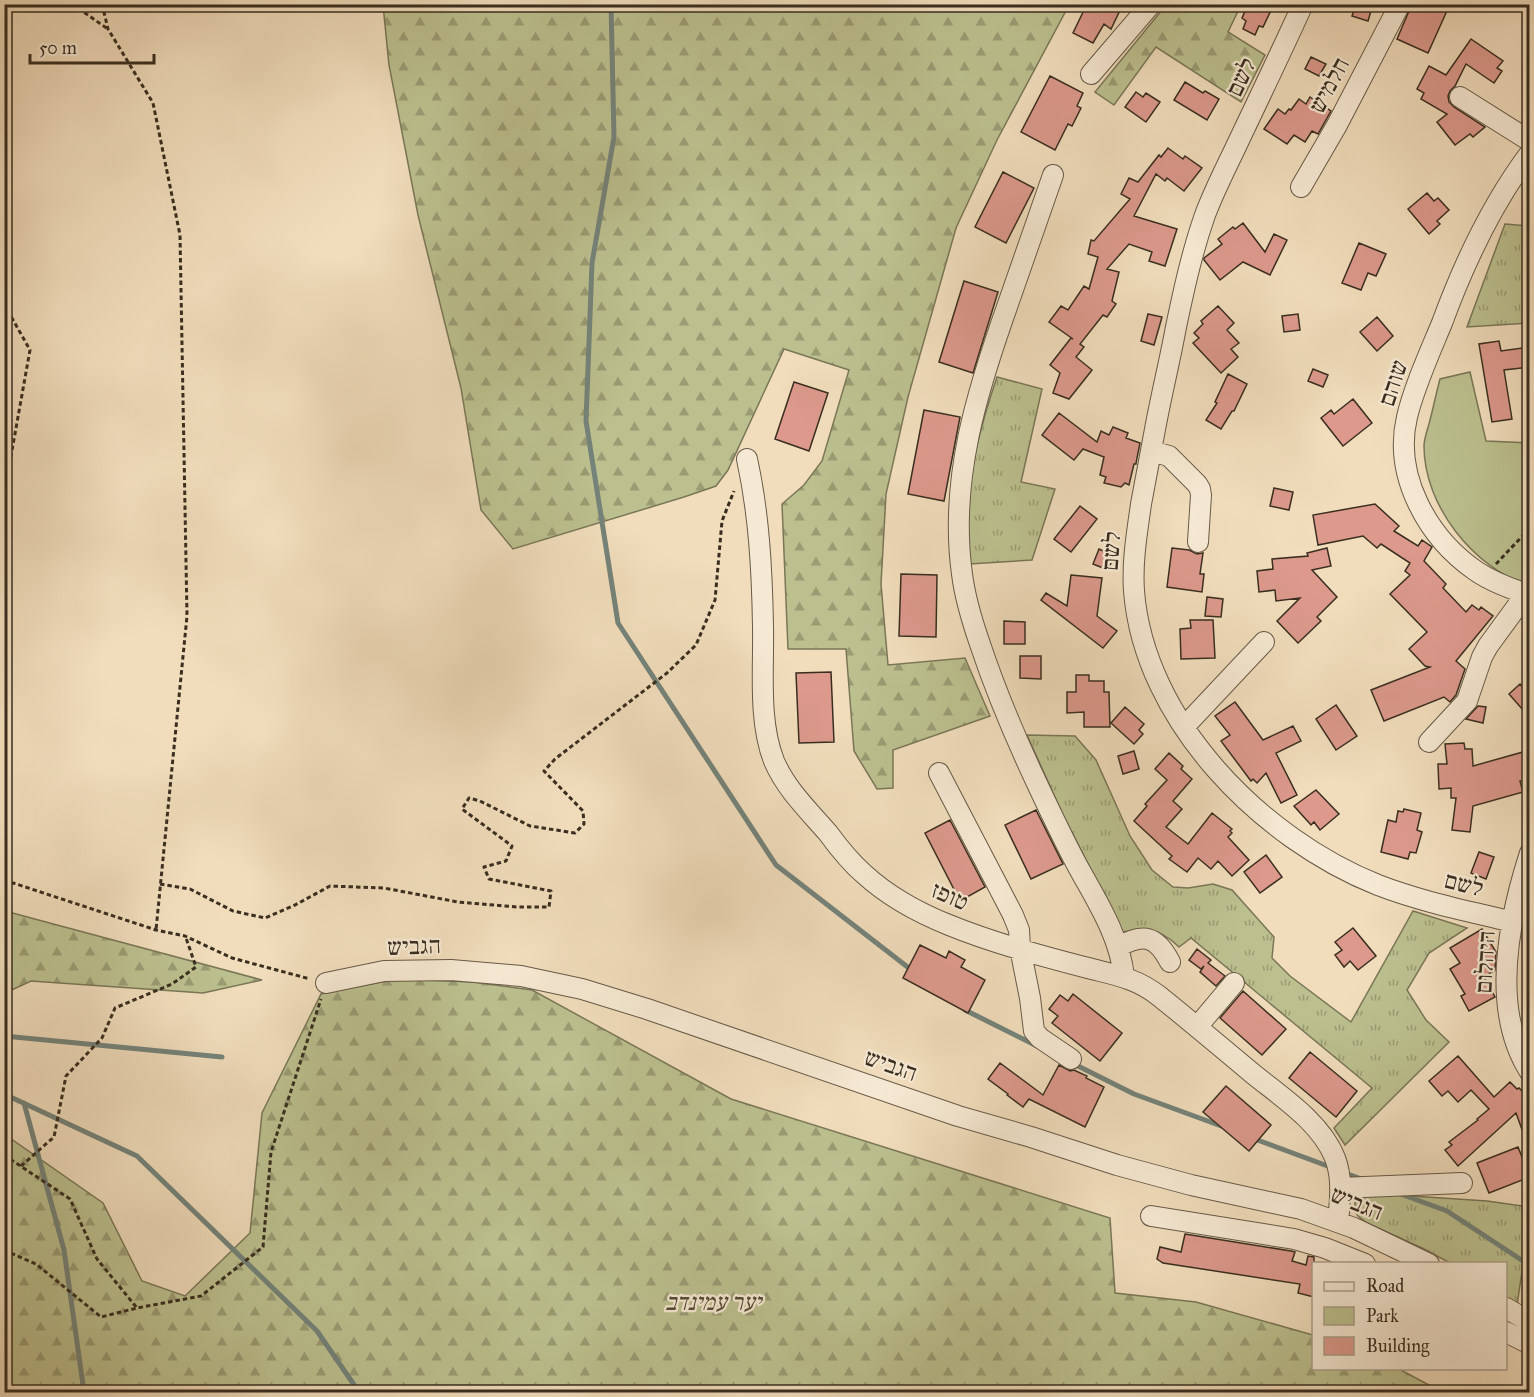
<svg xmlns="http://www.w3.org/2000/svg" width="1534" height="1397" viewBox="0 0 1534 1397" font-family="'IM FELL Great Primer','Frank Ruhl Libre',serif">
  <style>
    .grass { fill: url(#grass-tufts); stroke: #7a7758; stroke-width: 1.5 }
    .forest { fill: url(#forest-firs); stroke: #7a7758; stroke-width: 1.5 }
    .park { fill: #bcc08f; stroke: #7a7758; stroke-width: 1.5 }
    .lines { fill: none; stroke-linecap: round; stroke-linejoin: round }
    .stream { stroke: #74837a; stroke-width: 5 }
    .building { fill: #dc998c; stroke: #392e20; stroke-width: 1.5 }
    .minor-casing { stroke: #675a47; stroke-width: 22 }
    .path { stroke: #392e20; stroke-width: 3; stroke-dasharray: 4.5 3; stroke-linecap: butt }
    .minor { stroke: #f6e9d3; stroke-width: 20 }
    .labels { text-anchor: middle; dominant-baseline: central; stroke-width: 4.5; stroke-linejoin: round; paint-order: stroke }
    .street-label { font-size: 24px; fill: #392e20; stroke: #f6e9d3 }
    .park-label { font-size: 24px; font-style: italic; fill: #534b36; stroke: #f6e9d3 }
  </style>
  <defs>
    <pattern id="grass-tufts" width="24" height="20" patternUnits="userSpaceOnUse" patternTransform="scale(1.5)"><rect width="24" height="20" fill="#bcc08f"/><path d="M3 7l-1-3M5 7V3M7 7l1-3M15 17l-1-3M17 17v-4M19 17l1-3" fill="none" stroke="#9a9c74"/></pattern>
    <pattern id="forest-firs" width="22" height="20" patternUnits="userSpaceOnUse" patternTransform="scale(1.5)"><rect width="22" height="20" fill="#bcc08f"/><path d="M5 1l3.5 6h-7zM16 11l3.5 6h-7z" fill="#9a9c74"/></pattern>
  </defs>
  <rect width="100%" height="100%" fill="#f1ddbc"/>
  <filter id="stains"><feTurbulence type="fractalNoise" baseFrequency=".00333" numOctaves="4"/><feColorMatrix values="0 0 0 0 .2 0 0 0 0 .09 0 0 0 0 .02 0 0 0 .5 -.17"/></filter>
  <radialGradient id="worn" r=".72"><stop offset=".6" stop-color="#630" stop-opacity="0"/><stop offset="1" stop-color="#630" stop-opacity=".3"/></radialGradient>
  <path class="grass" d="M1505,224L1529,226V323L1467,327Z
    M997,377L1042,389L1021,482L1055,489L1032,560L969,564C968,544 966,523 968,503C971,460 983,418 997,377Z
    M1027,735L1075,736L1096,760L1130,836L1152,870L1173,887L1188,888L1213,884L1232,890L1274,937L1272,958L1290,976L1351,1022L1413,911L1467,928L1429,953L1407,990L1426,1020L1449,1042L1345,1145L1334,1128L1372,1088L1191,938L1179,947C1170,938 1156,929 1143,929C1137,929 1130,931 1123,932L1063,815Z
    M1366,1193L1487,1201L1529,1207V1225L1517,1305L1506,1298V1264L1450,1263L1422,1248L1367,1223L1358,1216L1355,1211V1203L1358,1195Z"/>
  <path class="forest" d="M383,5H1069L997,140L956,228L908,397L886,494L881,584L888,665L965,658L990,716L893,750V788L877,789L854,751L846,649H788L782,504L804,485L822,461L849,370L784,349L728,470L716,486L684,497L513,549L481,510L461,388L418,215L389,65Z
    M1166,5H1241L1228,32L1265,55L1241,102L1156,47L1114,105L1095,92Z
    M4,911H5L262,980L203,993L31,981L5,993Z
    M396,979L473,982L532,990L731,1099L1110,1218L1115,1293L1196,1302L1313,1335L1314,1368L1399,1369L1442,1392H5L4,1134L103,1203L142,1281L185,1296L250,1233L262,1113L321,994Z"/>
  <path class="park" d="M1470,372L1486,441L1529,443V586C1474,568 1424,506 1424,446C1424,439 1427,431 1429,424C1433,409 1436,394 1440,379Z"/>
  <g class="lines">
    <path class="stream" d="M611,4L614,137L592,263L586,421L618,623L776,865L914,972
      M965,1010L1037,1046
      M4,1036L222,1057
      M1072,1063L1134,1094L1224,1127
      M4,1094L137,1156L317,1331L359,1392
      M24,1103L64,1250L84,1392
      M1252,1138L1333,1168
      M1345,1173L1364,1180
      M1398,1193L1447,1211L1523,1261L1530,1270"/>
  </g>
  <path class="building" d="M1087,4H1123L1111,29L1104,24L1093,43L1073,33Z
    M1248,4H1274L1263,27L1259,26L1255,35L1243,29L1246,21L1242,18Z
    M1356,4H1373L1368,21L1352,16Z
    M1412,4H1450L1428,53L1397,39Z
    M1471,39L1503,61L1497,68L1502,71L1494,83L1466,64L1455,86L1450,91L1448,96L1449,102L1454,107L1485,127L1473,137L1470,134L1455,145L1437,122L1447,114L1421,99L1424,93L1417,89L1429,66L1446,75Z
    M1311,57L1326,64L1319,76L1305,69Z
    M1050,76L1083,93L1077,106L1081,108L1072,126L1068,124L1055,150L1021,132Z
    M1185,82L1203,93L1205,91L1219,99L1207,120L1174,100Z
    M1136,92L1143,97L1146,93L1160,102L1146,122L1125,107Z
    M1310,97L1331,111L1318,134L1312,131L1305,142L1294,135L1287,144L1264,129L1278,109L1285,114L1289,109L1291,110L1299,99L1306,104Z
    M1168,148L1183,159L1185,156L1202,168L1184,191L1167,178L1165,181L1156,174L1134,216L1177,229L1165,266L1149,261L1152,252L1129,244L1107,269L1119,272L1112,301L1116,304L1107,317L1103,315L1080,344L1084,347L1076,357L1092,370L1069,399L1053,393L1060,373L1050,365L1071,338L1073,339L1049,322L1061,306L1068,310L1084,286L1089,289L1098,257L1088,254L1091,240L1094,241L1130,199L1121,194L1129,178L1138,182L1159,155L1161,157Z
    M1003,172L1034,188L1006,243L975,227Z
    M1427,193L1434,201L1438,198L1449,210L1437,221L1440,224L1429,234L1408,209Z
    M1243,223L1265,252L1274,234L1287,240L1270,275L1243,262L1220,280L1204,260V258L1222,244L1218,239L1233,227L1235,229Z
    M1359,243L1386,254L1376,276L1368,273L1361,290L1342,283Z
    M964,281L998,292L973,373L939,362Z
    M1218,306L1234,323L1227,330L1239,343L1231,349L1238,357L1221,373L1193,343L1199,338L1194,333L1203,324L1201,321Z
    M1148,314L1162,317L1154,345L1141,341Z
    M1298,314L1300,330L1284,332L1282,316Z
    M1377,317L1393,336L1377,351L1360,332Z
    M1499,341L1501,351L1530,347V367L1504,370L1512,419L1492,422L1479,344Z
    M1313,369L1328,375L1323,387L1308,381Z
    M1228,374L1247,384L1234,411H1232L1221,429L1206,420L1217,403L1215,402Z
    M794,382L828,393L809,451L775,439Z
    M1353,399L1372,423L1343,446L1321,418L1331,410L1334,414Z
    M924,410L960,417L944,501L908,494Z
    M1059,413L1097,442L1101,431L1109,435L1113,427L1128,433L1126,438L1140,443L1136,463V464H1134L1129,485L1125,483L1121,487L1104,483L1106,477L1100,475L1104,457L1083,449L1074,460L1042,435Z
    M1274,488L1293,492L1289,510L1270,506Z
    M1375,504L1399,526L1394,531L1418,546L1422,540L1432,547L1424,561L1446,584L1443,588L1466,612L1472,605L1479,610L1481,607L1493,616L1456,661L1465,669L1456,695L1450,702L1444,697L1384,721L1371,690L1430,667L1425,666L1409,649L1427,632L1390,594L1410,575L1405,571L1410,563L1381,544L1377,548L1363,536L1318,545L1313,515Z
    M1080,506L1097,519L1071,552L1054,539Z
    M1172,548L1189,550L1197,554L1203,553L1200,574H1204L1202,592L1167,587Z
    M1327,548L1331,566L1312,570L1337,597L1317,617L1321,621L1298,643L1277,621L1300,598L1276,601L1275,590L1259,592L1257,571L1273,569L1272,559L1308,556L1307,553Z
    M1099,549L1114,556L1108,570L1093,564Z
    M901,574L937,575L936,637L899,636Z
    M1071,575L1102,578L1097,616L1117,631L1103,648L1041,600L1046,593L1067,606Z
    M1207,597L1223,599L1221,617L1205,616Z
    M1190,620H1213L1215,658L1181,659L1180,629L1191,628Z
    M1004,621L1025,622V644H1004Z
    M1020,656H1041V679L1020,678Z
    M831,672L834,742L799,743L796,673Z
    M1076,675H1089V681H1104V692H1109L1110,727H1084V712L1067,713V692H1076Z
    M1520,684L1530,695V718L1509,694Z
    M1235,702L1263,740L1293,726L1301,741L1276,753L1297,795L1281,803L1266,773L1257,783L1253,779L1251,781L1221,741L1230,735L1215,716Z
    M1336,705L1357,736L1336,750L1316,719Z
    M1478,706L1486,707L1483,723L1466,719Z
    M1125,707L1144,724L1139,730L1143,734L1134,744L1111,723Z
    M1464,743L1465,749H1472L1473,766L1530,750V779L1520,781L1523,792L1473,806L1470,832L1452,830L1456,798H1451V788L1439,789L1438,764H1447L1445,744Z
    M1134,751L1139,769L1123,774L1118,756Z
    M1169,753L1183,766L1181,769L1192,779L1173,801L1182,809L1166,827L1188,844L1212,813L1232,829L1230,831L1232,833L1228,837L1249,860L1232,876L1218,861L1211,869L1198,858L1187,872L1169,859L1172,856L1134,821L1147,806L1145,804L1167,780L1155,769Z
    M1316,790L1339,814L1320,830L1314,822L1311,825L1294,806Z
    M1404,809L1421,813L1417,830L1422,832L1416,853L1410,852L1408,859L1381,852L1388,820L1396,822L1398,811L1403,812Z
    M1036,810L1063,864L1031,879L1005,825Z
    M950,820L985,887L960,901L925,833Z
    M1479,852L1494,857L1486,879L1471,873Z
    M1266,855L1282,877L1260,893L1244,872Z
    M1353,928L1376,956L1358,970L1350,961L1344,967L1335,955L1342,950L1335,942Z
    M1482,929L1496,952L1495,970L1484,977L1495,997L1469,1011L1461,996L1465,994L1450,969L1460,963L1450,948Z
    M920,945L946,958L949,951L965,960L961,967L985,980L968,1013L903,978Z
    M1197,949L1211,960L1208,963L1225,976L1216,986L1200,972L1204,966L1201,969L1189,960Z
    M1243,991L1286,1029L1262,1055L1220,1018Z
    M1073,994L1122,1033L1100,1061L1052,1023L1058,1016L1049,1009L1060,995L1068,1001Z
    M1310,1052L1357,1091L1336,1117L1289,1078Z
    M1458,1056L1494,1097L1510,1082L1517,1089L1519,1088L1530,1099V1146H1528L1516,1113L1458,1166L1445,1150L1452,1145L1449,1142L1478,1120L1477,1119L1489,1109L1471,1090L1458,1102L1448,1091L1442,1096L1429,1081Z
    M1000,1063L1043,1095L1059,1065L1070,1071L1074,1070L1087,1076L1086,1078L1104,1087L1085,1127L1029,1099L1023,1107L1007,1095L1008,1094L988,1079Z
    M1226,1086L1271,1125L1249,1151L1203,1112Z
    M1518,1147L1530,1177L1489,1193L1477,1163Z
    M1185,1234L1291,1251L1295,1252L1292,1261L1306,1265L1308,1256L1314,1257V1297L1298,1293L1300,1284L1163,1263L1157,1259L1160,1247L1181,1252Z"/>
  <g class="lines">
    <defs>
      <path id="minor" d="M1303,4C1283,48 1262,92 1241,136C1229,162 1215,188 1205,215C1192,252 1184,289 1176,327C1170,360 1162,392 1156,424C1151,451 1146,477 1141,504C1137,533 1132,561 1134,591C1144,721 1262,839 1378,885C1422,902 1468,911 1513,922
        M1091,74L1151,4
        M1460,97L1530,141
        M1530,153C1491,205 1464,263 1442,323C1430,352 1414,387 1407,417C1393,476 1428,538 1476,571C1492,582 1511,589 1530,595
        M1053,175C1038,218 1023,261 1008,304C977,391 949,480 962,574C965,598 972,621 980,644C995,689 1013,732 1033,775C1047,805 1061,835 1077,865C1096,900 1120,936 1124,977
        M1301,187L1337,125L1400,4
        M1151,451L1169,456L1197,484L1200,489L1201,495L1198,542
        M747,459C759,514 762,569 763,626C764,669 758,720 774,761C786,789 808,810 828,833C839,848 850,862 864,874C889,897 919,913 949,925C993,943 1042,956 1088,968C1115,975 1136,978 1159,996C1190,1021 1221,1047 1252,1073C1280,1096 1321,1122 1335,1158C1343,1179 1340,1200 1338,1222
        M1184,727L1264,642
        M1429,742L1467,701L1482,657L1488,646L1526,594
        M939,773L1013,915L1019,930L1020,948L1030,998L1034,1031L1040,1038L1071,1059
        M1530,853C1509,918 1490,1010 1530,1072
        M1118,947C1143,933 1156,935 1170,962
        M326,983L384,971L451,970L521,976L582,989L647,1009L958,1116L1031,1137L1117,1165L1191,1185L1301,1209L1354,1228L1429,1264
        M1197,1027L1234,983
        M1340,1188L1462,1183
        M1151,1216L1294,1239L1325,1248L1365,1264
        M1506,1308L1530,1322
        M1506,1332L1530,1344"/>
    </defs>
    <use href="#minor" class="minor-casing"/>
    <path class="path" d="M72,4L108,29
      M102,4L108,29L153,103L180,235L187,616L156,930
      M4,304L30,350L4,495
      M1496,564L1530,528
      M4,880L156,930L185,936L232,958L310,979
      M160,884L190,889L233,911L265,918L295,905L330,886L384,888L458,902L517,907H549L551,891L489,879L484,867L506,861L512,846L462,809L469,798L480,801L530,826L575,833L584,824L583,811L544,771L555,759L667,673L696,645L715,600L722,521L734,491
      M4,1155L70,1199L97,1259L137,1308
      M21,1166L54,1137L66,1076L102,1038L115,1008L172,984L196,967L186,938
      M4,1250L36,1264L101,1317L137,1308L201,1296L263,1247L271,1152L321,999"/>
    <use href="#minor" class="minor"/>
  </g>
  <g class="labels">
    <g class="street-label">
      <text transform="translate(1241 77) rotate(-65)">לשם</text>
      <text transform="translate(1329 85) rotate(-62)">חלמיש</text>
      <text transform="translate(1393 383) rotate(-72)">שוהם</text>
      <text transform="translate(1111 551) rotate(-86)">לשם</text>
      <text transform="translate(1464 884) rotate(14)">לשם</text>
      <text transform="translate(950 896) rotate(24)">טופז</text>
      <text transform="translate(414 946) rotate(-2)">הגביש</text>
      <text transform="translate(1485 962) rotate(-87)">היהלום</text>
      <text transform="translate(891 1065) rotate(19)">הגביש</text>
      <text transform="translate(1357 1203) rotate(22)">הגביש</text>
    </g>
    <g class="park-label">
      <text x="713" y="1302">יער עמינדב</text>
    </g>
  </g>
  <rect width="1534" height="1397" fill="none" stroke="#f1ddbc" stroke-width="24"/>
  <rect x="6" y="6" width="1522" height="1385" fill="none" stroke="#392e20" stroke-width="3"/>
  <rect x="12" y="12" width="1510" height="1373" fill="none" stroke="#392e20" stroke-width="1.5"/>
  <rect x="1312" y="1262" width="195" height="108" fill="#f6e9d3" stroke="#aa9e8b" stroke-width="1.5"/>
  <rect x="1324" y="1282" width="30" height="9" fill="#f6e9d3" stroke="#aa9e8b" stroke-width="1.5"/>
  <text x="1366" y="1292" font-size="18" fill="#392e20">Road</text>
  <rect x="1324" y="1307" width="30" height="18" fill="#bcc08f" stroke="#aa9e8b" stroke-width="1.5"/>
  <text x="1366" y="1322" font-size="18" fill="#392e20">Park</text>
  <rect x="1324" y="1337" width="30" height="18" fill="#dc998c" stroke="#aa9e8b" stroke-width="1.5"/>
  <text x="1366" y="1352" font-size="18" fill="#392e20">Building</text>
  <path d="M30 54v9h124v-9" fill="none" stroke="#392e20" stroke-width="3"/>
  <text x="39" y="54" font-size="18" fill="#392e20" stroke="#f6e9d3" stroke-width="4.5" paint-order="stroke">50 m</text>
  <rect width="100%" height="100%" filter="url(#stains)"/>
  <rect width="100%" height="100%" fill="url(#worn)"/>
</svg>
